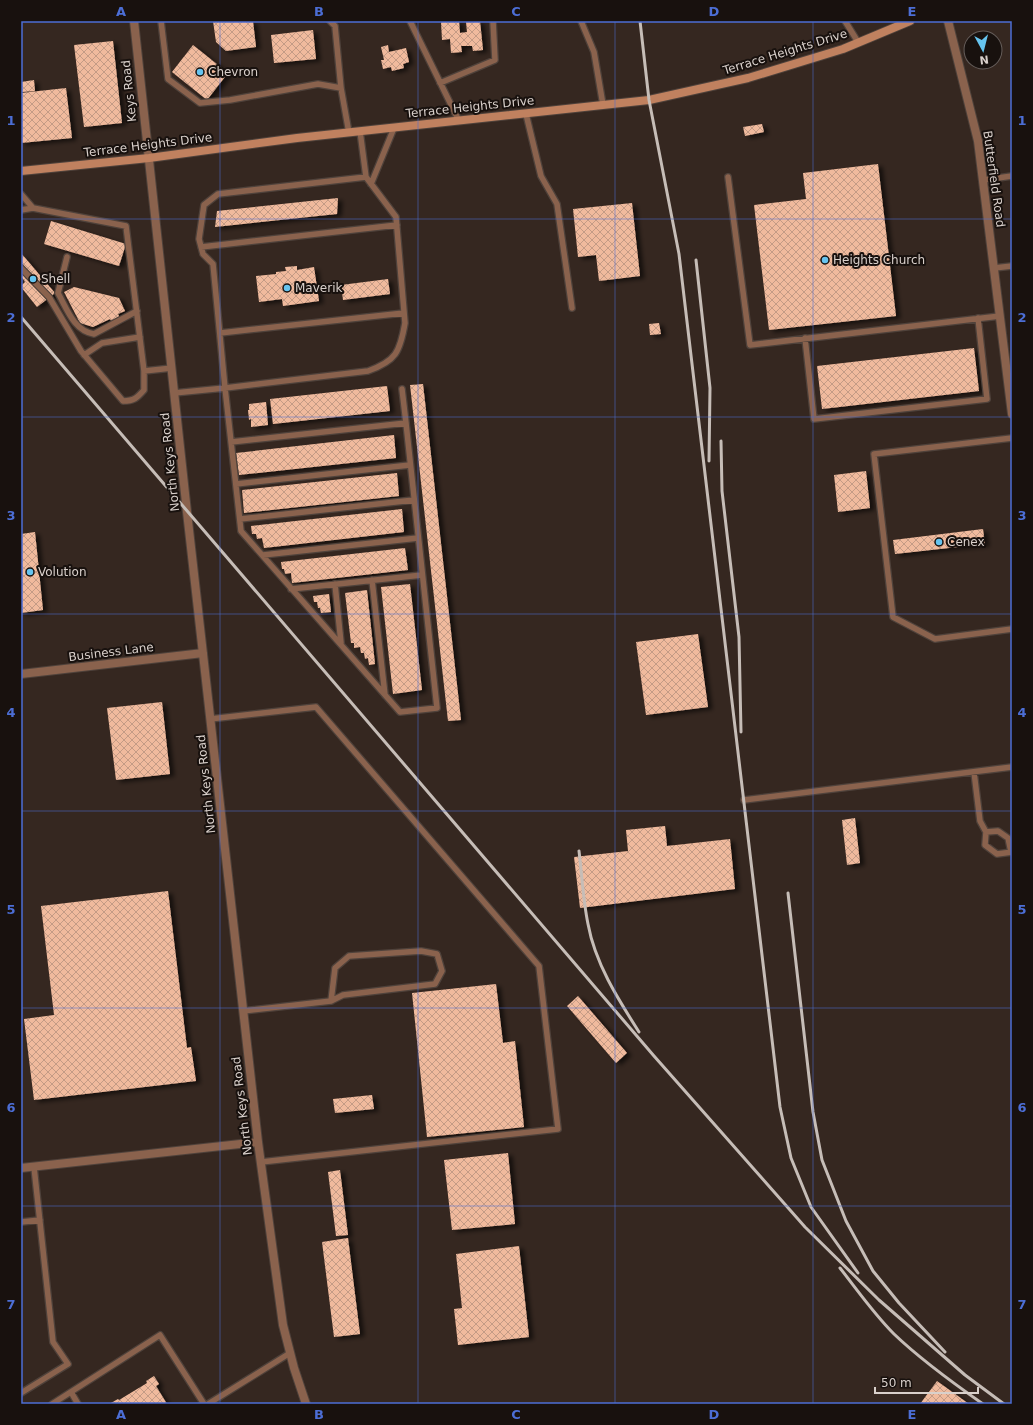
<svg xmlns="http://www.w3.org/2000/svg" width="1033" height="1425" viewBox="0 0 1033 1425" font-family="'DejaVu Sans',sans-serif">
  <style>
    .building { fill: url(#building-cross-hatch); filter: url(#shadow) }
    .lines { fill: none; stroke-linecap: round; stroke-linejoin: round }
    .lane-casing { stroke: #4f423b; stroke-width: 8 }
    .street-casing { stroke: #4f423b; stroke-width: 10 }
    .secondary-casing { stroke: #4f423b; stroke-width: 10 }
    .lane { stroke: #8a624d; stroke-width: 5.5 }
    .street { stroke: #8a624d; stroke-width: 8 }
    .secondary { stroke: #c0815f; stroke-width: 8 }
    .rail { stroke: #c6bdb7; stroke-width: 3 }
    .grid { fill: none; stroke: #4c6ed5; stroke-width: 1; stroke-opacity: 0.55 }
    .poi-dot { fill: #66c4ef; stroke: #18110e; stroke-width: 1.5 }
    .labels { text-anchor: middle; dominant-baseline: central; stroke-width: 4; stroke-linejoin: round; paint-order: stroke }
    .street-label { font-size: 12px; fill: #d9d0cb; stroke: #18110e }
    .poi-label { font-size: 12px; fill: #d9d0cb; stroke: #18110e; text-anchor: start }
    .neatline { fill: none; stroke: #4c6ed5; stroke-width: 1.5 }
    .grid-label { font-size: 13px; text-anchor: middle; font-weight: bold; fill: #4c6ed5 }
  </style>
  <defs>
    <pattern id="building-cross-hatch" width="8" height="8" patternUnits="userSpaceOnUse"><rect width="8" height="8" fill="#f0ba9d"/><path d="M0 0l8 8M0 8l8-8" fill="none" stroke="#c49b85"/></pattern>
    <filter id="shadow"><feDropShadow dx="4.5" dy="2.5" stdDeviation="2" flood-color="#0009"/></filter>
  </defs>
  <rect width="100%" height="100%" fill="#352720"/>
  <path class="building" d="M213,21H253L256,47L226,51L216,42Z
    M459,21L460,33L467,32L466,22L480,21L483,50L473,51L472,46H461L462,52L451,53L450,39L442,40L441,22Z
    M313,30L316,59L274,63L271,35Z
    M113,41L122,123L84,127L74,45Z
    M193,45L228,73L207,100L172,72Z
    M388,45L389,52L406,48L409,62L403,64L404,68L392,71L391,67L383,69L381,60H384L381,47Z
    M34,80L35,91L22,92L21,82Z
    M66,88L72,138L21,143V93Z
    M762,124L764,132L745,136L743,127Z
    M878,164L896,316L769,330L754,205L806,199L803,173Z
    M338,198L337,214L215,227L217,211Z
    M632,203L640,276L599,281L596,255L578,257L573,209Z
    M51,221L126,244L119,266L44,244Z
    M21,253L55,293L37,307L21,287V286L25,282L21,276Z
    M297,266V270L314,267L319,301L283,306L282,299L259,302L256,276L276,274V272L286,271L285,267Z
    M388,279L390,294L343,300L341,285Z
    M74,287L119,298L125,311L118,314L120,318L112,322L110,319L93,327L80,323L64,292Z
    M659,323L661,334L650,335L649,324Z
    M974,348L979,391L822,409L817,366Z
    M423,384L461,720L448,721L410,385Z
    M387,386L390,411L273,424L270,399Z
    M266,402L268,425L251,427V419L249,420L248,410H249V404Z
    M394,435L396,458L239,475L236,453Z
    M866,471L870,508L838,512L834,475Z
    M397,473L399,496L244,513L242,490Z
    M402,509L404,532L264,548L262,538L257,539L256,534H252L251,526Z
    M983,529L985,544L895,554L893,540Z
    M35,532L43,610L21,613V534Z
    M405,548L408,570L292,583L291,573L285,574L284,569H282L281,562Z
    M410,584L422,690L393,694L381,587Z
    M367,590L375,664L369,665L368,658L365,659L364,653H361L360,647L354,648V643H351L345,593Z
    M329,594L331,612L321,613L320,608H318L317,602H314L313,596Z
    M698,634L708,707L646,715L636,642Z
    M162,702L170,774L116,780L107,708Z
    M855,818L860,863L847,865L842,820Z
    M665,826L667,846L730,839L735,889L580,908L574,857L628,851L626,830Z
    M168,891L187,1048L191,1047L196,1081L34,1100L24,1019L54,1015L41,906Z
    M496,984L503,1043L515,1041L524,1127L427,1137L412,993Z
    M578,996L627,1053L616,1063L567,1006Z
    M372,1095L374,1109L335,1113L333,1099Z
    M508,1153L515,1224L452,1230L444,1160Z
    M340,1170L348,1235L336,1236L328,1172Z
    M348,1238L360,1334L334,1337L322,1242Z
    M519,1246L529,1337L458,1345L454,1309L462,1308L456,1254Z
    M154,1376L159,1384L156,1386L167,1404H109L118,1399L119,1400L147,1383L146,1381Z
    M937,1381L969,1404H920Z"/>
  <g class="lines">
    <defs>
      <path id="lane" d="M161,21L168,79L200,103L230,100L318,84L341,88L349,133
        M330,21L335,26L341,88
        M410,21L459,121
        M581,21L594,52L603,105
        M845,21L858,42
        M440,83L495,60L493,21
        M526,114L541,176L557,204L572,308
        M360,131L366,177
        M366,177L396,217L405,323C400,352 396,361 368,371L225,388L213,264L203,254L199,239L204,205L218,194Z
        M728,177L750,345L1000,316
        M983,180L1012,176
        M371,184L394,128
        M21,194L33,208
        M21,210L33,208L126,226L144,371V390C137,398 134,401 123,401L81,351L49,297L21,268
        M201,247L397,225
        M67,257L58,293C67,309 74,331 94,334L137,311
        M994,268L1012,266
        M220,333L404,313
        M805,338L814,419L987,399L978,318
        M84,355L102,343L140,337
        M144,371L172,368
        M402,389L406,423
        M174,393L225,388L241,531L400,712L437,708L406,423L231,442
        M1012,438L874,454L893,617L935,639L1012,629
        M236,484L410,465
        M240,519L414,500
        M263,555L418,538
        M372,580L385,695
        M335,584L341,643
        M291,589L422,575
        M210,719L316,707L539,966L558,1129L261,1162
        M974,772L980,821L986,832L985,845L997,854L1012,852
        M744,800L1012,767
        M986,832L998,831L1008,838L1011,852
        M243,1011L331,1001L343,995L435,984L442,971L437,954L421,951L349,956L335,968L331,1001
        M21,1222L40,1220
        M71,1392L78,1404
        M21,1393L68,1364L53,1342L34,1167
        M52,1404L160,1335L204,1404
        M208,1404L290,1353"/>
      <path id="street" d="M134,21L187,512L258,1142L283,1325L294,1368L306,1404
        M948,21L978,141L1012,414
        M21,674L203,653
        M21,1168L258,1142"/>
      <path id="secondary" d="M21,171L149,158L297,138L649,100L748,78L843,49L910,21"/>
    </defs>
    <use href="#lane" class="lane-casing"/>
    <use href="#street" class="street-casing"/>
    <use href="#secondary" class="secondary-casing"/>
    <use href="#lane" class="lane"/>
    <use href="#street" class="street"/>
    <use href="#secondary" class="secondary"/>
    <path class="rail" d="M640,21L649,100L679,254L780,1107L791,1158L811,1207L858,1273
      M696,260L710,388L709,461
      M21,317L654,1056L805,1227L879,1300L965,1375L1004,1404
      M721,441L722,491L739,637L741,732
      M579,851C582,875 583,900 588,924C595,963 618,999 639,1032
      M788,893L813,1112L822,1160L846,1221L873,1271L899,1303L945,1352
      M840,1268C858,1291 874,1314 894,1334C920,1359 953,1383 983,1404"/>
  </g>
  <path class="grid" d="M220,21V1404M418,21V1404M615,21V1404M813,21V1404M21,219H1012M21,417H1012M21,614H1012M21,811H1012M21,1008H1012M21,1206H1012"/>
  <g class="poi-dot">
    <circle cx="200" cy="72" r="4"/>
    <circle cx="825" cy="260" r="4"/>
    <circle cx="33" cy="279" r="4"/>
    <circle cx="287" cy="288" r="4"/>
    <circle cx="939" cy="542" r="4"/>
    <circle cx="30" cy="572" r="4"/>
  </g>
  <g class="labels">
    <g class="street-label">
      <text transform="translate(785 52) rotate(-17)">Terrace Heights Drive</text>
      <text transform="translate(129 91) rotate(-96)">Keys Road</text>
      <text transform="translate(470 107) rotate(-6)">Terrace Heights Drive</text>
      <text transform="translate(148 145) rotate(-7)">Terrace Heights Drive</text>
      <text transform="translate(994 179) rotate(82)">Butterfield Road</text>
      <text transform="translate(170 462) rotate(-96)">North Keys Road</text>
      <text transform="translate(111 652) rotate(-7)">Business Lane</text>
      <text transform="translate(206 784) rotate(-96)">North Keys Road</text>
      <text transform="translate(242 1106) rotate(-97)">North Keys Road</text>
    </g>
    <g class="poi-label">
      <text x="208" y="72">Chevron</text>
      <text x="833" y="260">Heights Church</text>
      <text x="41" y="279">Shell</text>
      <text x="295" y="288">Maverik</text>
      <text x="947" y="542">Cenex</text>
      <text x="38" y="572">Volution</text>
    </g>
  </g>
  <rect width="1033" height="1425" fill="none" stroke="#18110e" stroke-width="44"/>
  <g transform="translate(983 50) rotate(173)"><circle r="19" fill="#18110e" stroke="#655d5a"/>
  <path d="M0-3L7 15L0 10L-7 15Z" fill="#66c4ef"/>
  <text y="-6" font-size="11" font-weight="bold" text-anchor="middle" fill="#d9d0cb">N</text>
  </g>
  <path d="M875 1387v6h103v-6" fill="none" stroke="#d9d0cb" stroke-width="2"/>
  <text x="881" y="1387" font-size="12" fill="#d9d0cb" stroke="#18110e" stroke-width="3" paint-order="stroke">50 m</text>
  <rect x="22" y="22" width="989" height="1381" class="neatline"/>
  <g class="grid-label">
    <text x="121" y="16">A</text>
    <text x="319" y="16">B</text>
    <text x="516" y="16">C</text>
    <text x="714" y="16">D</text>
    <text x="912" y="16">E</text>
    <text x="11" y="125">1</text>
    <text x="1022" y="125">1</text>
    <text x="11" y="322">2</text>
    <text x="1022" y="322">2</text>
    <text x="11" y="520">3</text>
    <text x="1022" y="520">3</text>
    <text x="11" y="717">4</text>
    <text x="1022" y="717">4</text>
    <text x="11" y="914">5</text>
    <text x="1022" y="914">5</text>
    <text x="11" y="1112">6</text>
    <text x="1022" y="1112">6</text>
    <text x="11" y="1309">7</text>
    <text x="1022" y="1309">7</text>
    <text x="121" y="1419">A</text>
    <text x="319" y="1419">B</text>
    <text x="516" y="1419">C</text>
    <text x="714" y="1419">D</text>
    <text x="912" y="1419">E</text>
  </g>
</svg>
